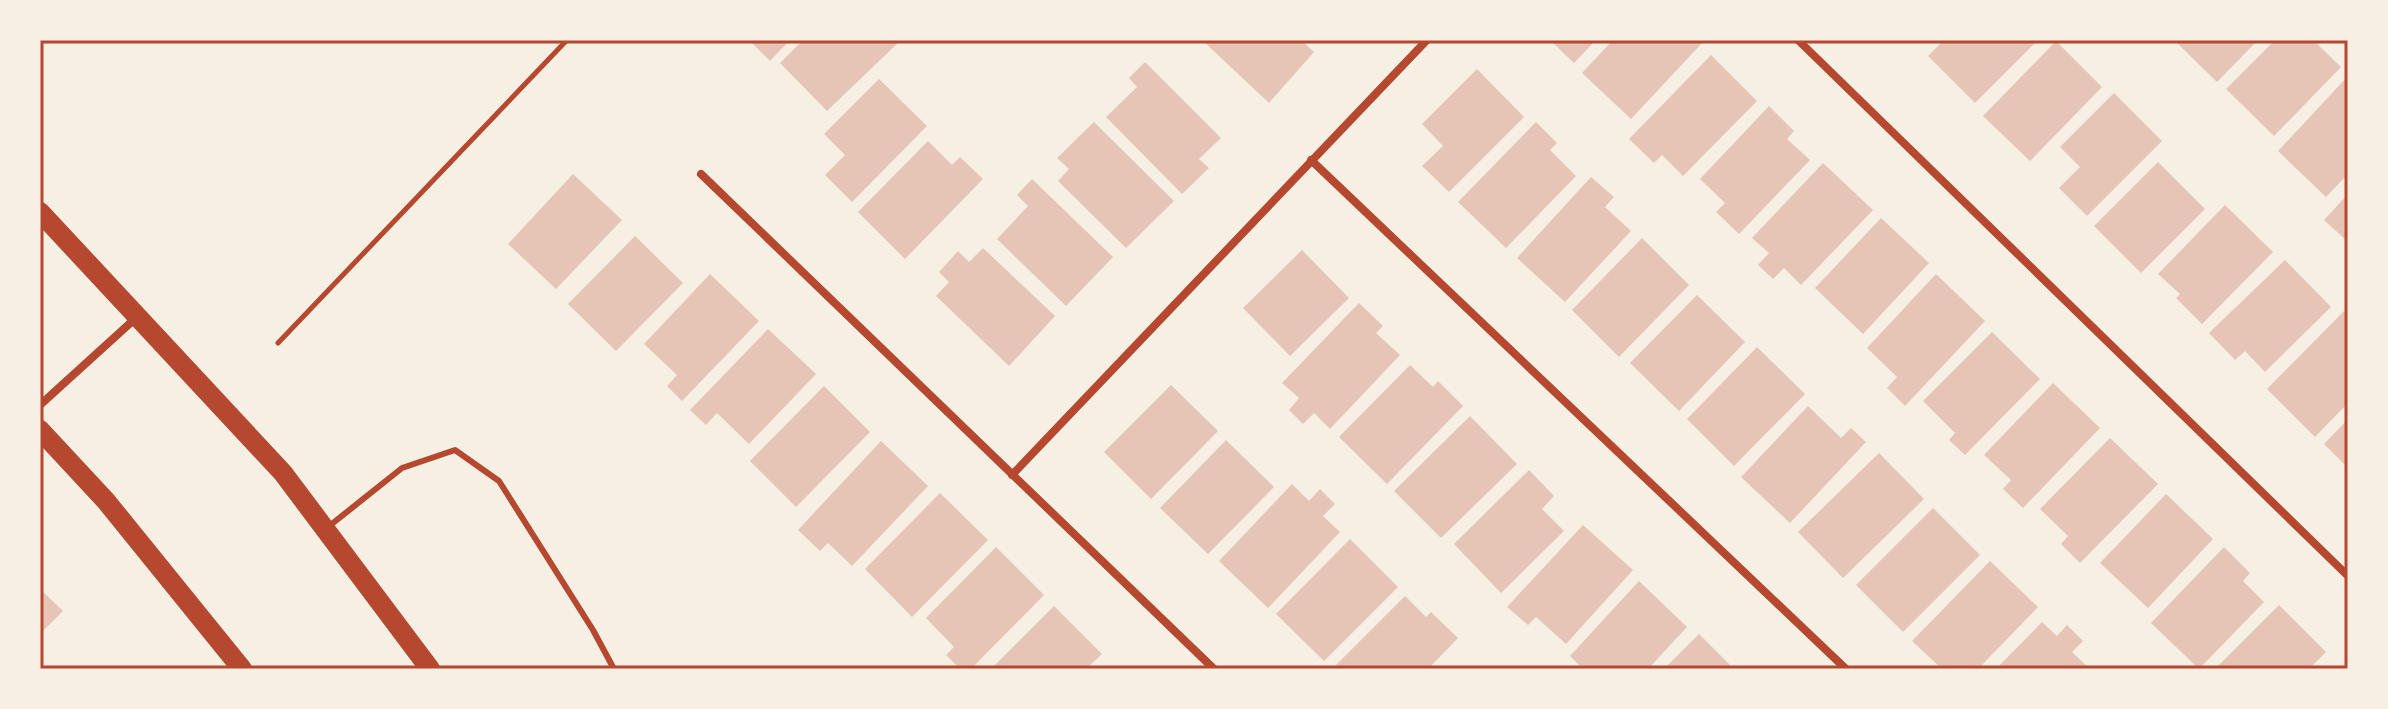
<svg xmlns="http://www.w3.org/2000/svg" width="2388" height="709" viewBox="0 0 2388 709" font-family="'Golos Text',sans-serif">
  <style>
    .building { fill: #e6c5b7 }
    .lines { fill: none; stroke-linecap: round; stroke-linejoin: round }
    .path { stroke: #b5482f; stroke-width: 5 }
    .service { stroke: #b5482f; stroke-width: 6 }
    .minor { stroke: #b5482f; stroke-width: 8 }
    .primary { stroke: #b5482f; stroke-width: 20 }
    .neatline { fill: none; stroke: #b5482f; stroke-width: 3 }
  </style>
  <rect width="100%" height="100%" fill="#f6efe4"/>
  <path class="building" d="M749,40H790L770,61Z
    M803,40H901L827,111L780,63Z
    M1202,40H1301L1314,52L1269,103Z
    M1550,40H1596L1574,63Z
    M1613,40H1701L1703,42L1631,119L1582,73Z
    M1944,40H2038L1975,103L1928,56Z
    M2174,40H2258L2217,82Z
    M2275,40H2313L2341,67L2274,136L2226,89Z
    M2056,41L2102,87L2030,161L1983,116Z
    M1711,55L1757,101L1683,176L1662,155L1654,163L1629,139Z
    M1145,62L1221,138L1199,159L1209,168L1182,194L1106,117L1137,87L1129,78Z
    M1477,69L1524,117L1449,192L1422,166L1443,146L1422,124Z
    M2348,76V174L2326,197L2278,151Z
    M879,79L927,126L852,202L825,175L845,155L824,134Z
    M2114,93L2162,141L2087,216L2059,188L2080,167L2060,147Z
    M1769,106L1794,131L1787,139L1810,160L1739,234L1716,212L1725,203L1700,179Z
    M1094,122L1174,201L1126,248L1058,181L1069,169L1057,158Z
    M1536,122L1557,143L1550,150L1576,176L1506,248L1458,202Z
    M928,141L952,165L960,157L983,179L905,259L858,212Z
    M2158,162L2205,209L2141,273L2094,226Z
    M1823,163L1873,210L1801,285L1784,268L1773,279L1758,265L1769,253L1752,238Z
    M573,174L622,220L556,289L508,244Z
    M1591,177L1614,197L1605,207L1631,231L1565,302L1517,258Z
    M1032,179L1113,257L1066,306L997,239L1028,206L1017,195Z
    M2348,194V242L2324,220Z
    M2225,205L2273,252L2202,324L2176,298L2180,294L2158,274Z
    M1881,218L1929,263L1863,334L1815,288Z
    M635,236L683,283L616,351L568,304Z
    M1642,238L1689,285L1619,357L1572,310Z
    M983,248L1055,316L1009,366L936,296L949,282L939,272L958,251L969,262Z
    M1302,250L1349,298L1290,356L1243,308Z
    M2285,260L2331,307L2265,372L2245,351L2235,360L2209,333Z
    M710,274L759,321L682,401L667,386L677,375L644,344Z
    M1936,274L1985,321L1905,406L1887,388L1897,377L1867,348Z
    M1697,295L1745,342L1679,411L1630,363Z
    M1359,303L1383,326L1376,333L1400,355L1330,429L1314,413L1303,424L1289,410L1299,398L1282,383Z
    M2344,311L2348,314V403L2315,437L2267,389Z
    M768,329L816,374L749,444L717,413L706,425L690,410Z
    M1992,332L2040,379L1965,455L1949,440L1955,433L1923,401Z
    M1757,347L1805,394L1734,466L1687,419Z
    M1410,365L1433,387L1438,381L1463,406L1387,484L1339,437Z
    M2053,383L2100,428L2023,508L2003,489L2011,480L1984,455Z
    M1171,385L1218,431L1151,499L1104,452Z
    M824,386L870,432L796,507L750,461Z
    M1808,406L1841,438L1851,428L1866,442L1790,523L1741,477Z
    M1470,416L1517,464L1441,538L1394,491Z
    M2348,419V468L2324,444Z
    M2110,438L2158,484L2080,563L2061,544L2068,536L2040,509Z
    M1226,440L1274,487L1208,554L1160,508Z
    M881,441L928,486L852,566L828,543L820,551L798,530Z
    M1879,453L1924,499L1843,578L1798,532Z
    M1529,470L1554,496L1542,509L1564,531L1501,593L1454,544Z
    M1292,484L1309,501L1320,489L1335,504L1323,516L1340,532L1268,608L1219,561Z
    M940,493L988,540L912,617L865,569Z
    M2166,494L2213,539L2148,608L2100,563Z
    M1933,508L1980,555L1903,632L1856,585Z
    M1583,525L1633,570L1566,644L1536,617L1528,625L1507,607Z
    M1350,539L1398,587L1324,661L1276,614Z
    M996,547L1044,595L971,669H960L946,655L954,647L926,618Z
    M2224,547L2250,573L2243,581L2264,602L2199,669L2151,623Z
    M1990,561L2038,607L1978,669H1942L1912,641Z
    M1639,581L1687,627L1648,669H1583L1570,656Z
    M40,589L63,611L40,634Z
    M1405,596L1426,617L1431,612L1458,638L1428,669H1332Z
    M2279,605L2326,652L2309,669H2215Z
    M1054,606L1102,654L1086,669H991Z
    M2042,622L2057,636L2067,625L2083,641L2072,652L2090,669H1996Z
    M1699,634L1734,669H1664Z"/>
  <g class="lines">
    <path class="path" d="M278,343L567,40"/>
    <path class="service" d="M328,527L402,468L455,450L499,481L593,630L614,669"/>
    <path class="minor" d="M1798,40L2348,576
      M1311,160L1846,669
      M701,174L1214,669
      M40,405L138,316
      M1012,475L1427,40"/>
    <path class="primary" d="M40,212L283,473L430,669
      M40,430L106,501L242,669"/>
  </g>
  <rect width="2388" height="709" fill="none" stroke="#f6efe4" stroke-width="84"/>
  <rect x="42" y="42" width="2304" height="625" class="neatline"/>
</svg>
